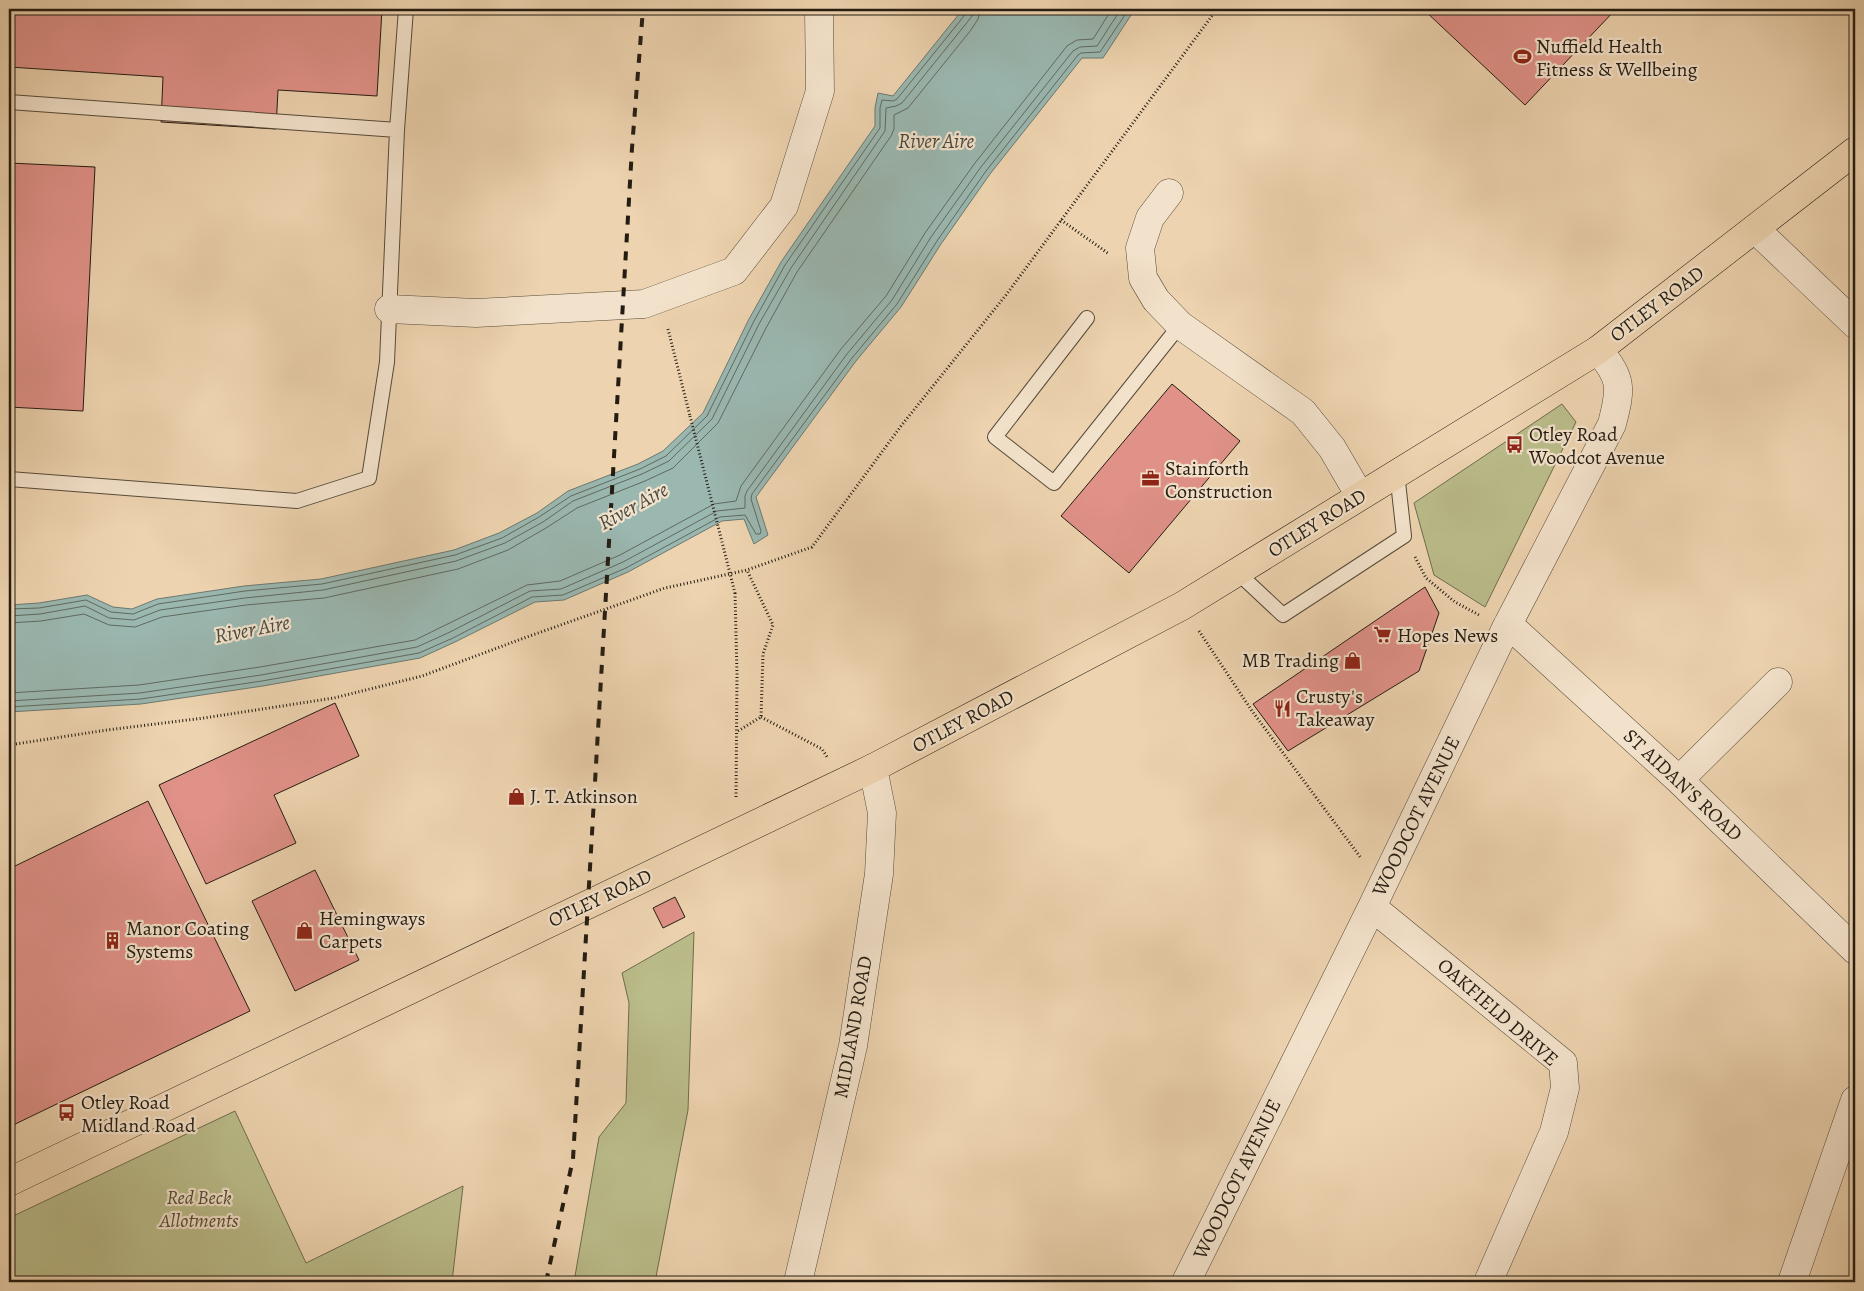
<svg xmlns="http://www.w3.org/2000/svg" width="1864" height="1291" viewBox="0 0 1864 1291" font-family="Alegreya,serif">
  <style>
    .green { fill: #babc8a; stroke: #6f6c4e }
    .water { fill: #9ab7b0; stroke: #6b7971 }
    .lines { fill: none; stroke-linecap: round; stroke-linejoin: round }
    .shore { stroke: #5f6a61; stroke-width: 1 }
    .building { fill: #e09188; stroke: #241c12 }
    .lane-casing { stroke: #564a39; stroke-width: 16 }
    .street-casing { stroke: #564a39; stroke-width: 29 }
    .primary-casing { stroke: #241c12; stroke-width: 29 }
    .path { stroke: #241c12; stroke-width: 3; stroke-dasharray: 1 2.5; stroke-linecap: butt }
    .lane { stroke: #f3e2cb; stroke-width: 14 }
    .street { stroke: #f3e2cb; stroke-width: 28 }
    .primary { stroke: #edd3af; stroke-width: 28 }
    .rail { stroke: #241c12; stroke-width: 4; stroke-dasharray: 9 9; stroke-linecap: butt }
    .path-bridge { stroke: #241c12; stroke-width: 3; stroke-dasharray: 1 2.5; stroke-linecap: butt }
    .labels { text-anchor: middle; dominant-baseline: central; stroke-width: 4.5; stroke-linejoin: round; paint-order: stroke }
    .poi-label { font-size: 20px; fill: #241c12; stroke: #f3e2cb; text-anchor: start }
    .street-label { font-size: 20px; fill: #241c12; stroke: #f3e2cb }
    .park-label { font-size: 20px; font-style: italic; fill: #514c36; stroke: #f3e2cb }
    .water-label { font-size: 21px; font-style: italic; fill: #474a41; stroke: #f3e2cb }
  </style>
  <rect width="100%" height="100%" fill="#edd3af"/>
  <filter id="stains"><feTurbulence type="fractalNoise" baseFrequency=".004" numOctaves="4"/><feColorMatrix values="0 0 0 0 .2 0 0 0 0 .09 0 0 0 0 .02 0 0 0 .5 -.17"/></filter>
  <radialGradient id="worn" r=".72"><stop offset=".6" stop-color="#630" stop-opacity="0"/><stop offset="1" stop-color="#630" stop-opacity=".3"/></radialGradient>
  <path class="green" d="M1562,404L1576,422L1485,607L1434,575L1414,503Z
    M694,932L688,1110L655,1282H574L599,1137L626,1103L629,1003L622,973Z
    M235,1111L306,1263L463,1186L452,1282H9V1218Z"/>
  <path class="water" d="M963,9H1135L1103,58H1082L990,174L941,244L901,307L856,361L756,497L768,535L754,544L744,519L722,521L628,572L564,600L535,602L455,642L420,658L263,686L141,704L9,712V605L39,603L87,595L113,607L132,609L157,599L244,586L321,579L454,550L499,533L537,513L568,491L638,464L663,451L703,413L749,319L781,262L875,126V108L878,93L893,96Z"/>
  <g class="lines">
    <path class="shore" d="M9,609L39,608L86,600L111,612L133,614L158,604L245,591L322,584L455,555L502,538L539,517L571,496L640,469L666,456L707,416L754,321L785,265L880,128V108L882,100L893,101L897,99L960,21L966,13L967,9
      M9,616L40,614L85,606L109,618L134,620L160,610L245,598L323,590L456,561L505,543L543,522L573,501L642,474L669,461L712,419L759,324L791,268L885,131L886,108L896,106L902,103L965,25L972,16L973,9
      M9,623L41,621L84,614L109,625L135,627L162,617L246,605L324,598L458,569L508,550L546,528L577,508L645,481L673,468L718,423L766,328L797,272L891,136L894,129V115L908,108L971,30L978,19L981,9
      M9,693L139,685L260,667L415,640L527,585L560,581L620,555L714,504L736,501L741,486L841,349L886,296L925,233L975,163L1067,46L1077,40L1093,39L1112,9
      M9,701L140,693L261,675L417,647L450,632L530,591L561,589L623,562L717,511L745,508V496L747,491L847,354L892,300L931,237L981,167L1073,51L1080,47L1097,46L1121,9
      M9,707L141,699L262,681L419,653L453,638L532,597L563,595L626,568L720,517L745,515L756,534H760L761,531L751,499L752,494L852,358L897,304L937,241L986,171L1078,55L1081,53L1100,52L1129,9"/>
  </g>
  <path class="building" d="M9,9H382L377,96L278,90L276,129L161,122L163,77L9,67Z
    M1423,9H1616L1525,105Z
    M9,163L95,167L83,411L9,407Z
    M1172,384L1240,441L1129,573L1061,516Z
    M1425,587L1439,613L1419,671L1288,751L1253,704Z
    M335,703L359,756L274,795L296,843L206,884L159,785Z
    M148,801L250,1011L9,1127V869Z
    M315,870L359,960L295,991L252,901Z
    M675,897L685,917L663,928L653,908Z"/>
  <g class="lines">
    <defs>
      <path id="lane" d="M9,102L397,130
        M1087,318L995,437L1054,483L1180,325
        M9,479L297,501L369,478L387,362L397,130L406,9
        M1237,572L1283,615L1404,536L1397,473"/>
      <path id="street" d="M1169,193L1150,218L1140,248L1143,278L1156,300L1180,325L1303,412L1332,448L1360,496
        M1755,229L1855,324
        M389,309L476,313L644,304L734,271L784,206L820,91L819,9
        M1508,624L1679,780L1855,950
        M1679,780L1778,682
        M1372,907L1563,1063L1565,1088L1554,1132L1488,1282
        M798,1282L853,1046L879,874L882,813L873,768
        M1186,1282L1372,907L1505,630L1612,424C1621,389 1623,379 1598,350
        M1792,1282L1855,1100"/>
      <path id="primary" d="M9,1182L873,768L1182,606L1598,350L1855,151"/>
    </defs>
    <use href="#lane" class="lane-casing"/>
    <use href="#street" class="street-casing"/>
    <use href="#primary" class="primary-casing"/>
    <path class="path" d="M1061,220L1109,254
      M668,329L690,416
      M1415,557L1426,578L1455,602L1479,615
      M735,593L737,674L736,798
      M1199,631L1252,711L1361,858
      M761,717L822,749L827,757
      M738,731L761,717L763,654L773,625L747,570
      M9,745L107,730L204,718L334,698L422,676L524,638L665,588L747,570L812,547L901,426L1006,295L1217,9"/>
    <use href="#lane" class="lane"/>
    <use href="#street" class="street"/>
    <use href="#primary" class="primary"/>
    <path class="rail" d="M546,1282L573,1159L632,148L643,9"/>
    <path class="path-bridge" d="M690,416L735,593"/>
  </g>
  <defs>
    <symbol id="stadium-bare" viewBox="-9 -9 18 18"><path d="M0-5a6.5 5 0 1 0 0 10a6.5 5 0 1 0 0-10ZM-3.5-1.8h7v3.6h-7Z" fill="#8f2418" stroke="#f3e2cb" stroke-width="2.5" paint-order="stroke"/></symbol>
    <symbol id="bus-bare" viewBox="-9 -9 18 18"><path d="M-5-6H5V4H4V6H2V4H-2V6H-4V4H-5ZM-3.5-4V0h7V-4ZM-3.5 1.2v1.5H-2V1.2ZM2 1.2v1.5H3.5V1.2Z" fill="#8f2418" stroke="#f3e2cb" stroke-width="2.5" paint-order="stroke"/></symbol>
    <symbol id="office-bare" viewBox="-9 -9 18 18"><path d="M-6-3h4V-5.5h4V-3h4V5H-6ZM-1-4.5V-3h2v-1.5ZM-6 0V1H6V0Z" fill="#8f2418" stroke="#f3e2cb" stroke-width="2.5" paint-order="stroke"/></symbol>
    <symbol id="supermarket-bare" viewBox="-9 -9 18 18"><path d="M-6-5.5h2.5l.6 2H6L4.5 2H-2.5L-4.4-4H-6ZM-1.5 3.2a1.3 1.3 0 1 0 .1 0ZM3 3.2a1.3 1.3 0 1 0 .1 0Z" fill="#8f2418" stroke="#f3e2cb" stroke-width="2.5" paint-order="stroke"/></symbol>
    <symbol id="shop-bare" viewBox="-9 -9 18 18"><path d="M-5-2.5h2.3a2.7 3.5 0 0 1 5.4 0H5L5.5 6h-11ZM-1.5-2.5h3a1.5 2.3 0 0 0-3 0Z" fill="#8f2418" stroke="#f3e2cb" stroke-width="2.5" paint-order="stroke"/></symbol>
    <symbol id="restaurant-bare" viewBox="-9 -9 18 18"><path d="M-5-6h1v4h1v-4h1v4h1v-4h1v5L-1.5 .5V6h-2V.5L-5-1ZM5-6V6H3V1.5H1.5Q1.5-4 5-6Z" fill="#8f2418" stroke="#f3e2cb" stroke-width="2.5" paint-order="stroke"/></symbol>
    <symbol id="building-bare" viewBox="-9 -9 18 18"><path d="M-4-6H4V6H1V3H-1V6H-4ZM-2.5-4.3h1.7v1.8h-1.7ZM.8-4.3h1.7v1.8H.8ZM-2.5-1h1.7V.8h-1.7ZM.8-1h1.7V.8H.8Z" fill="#8f2418" stroke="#f3e2cb" stroke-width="2.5" paint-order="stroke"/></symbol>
  </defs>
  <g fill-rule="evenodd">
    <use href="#stadium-bare" x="1510" y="44" width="25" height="25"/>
    <use href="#bus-bare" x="1502" y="432" width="25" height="25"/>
    <use href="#office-bare" x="1138" y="466" width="25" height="25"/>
    <use href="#supermarket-bare" x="1370" y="622" width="25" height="25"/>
    <use href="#shop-bare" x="1340" y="648" width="25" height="25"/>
    <use href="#restaurant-bare" x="1270" y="696" width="25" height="25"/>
    <use href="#shop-bare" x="504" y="784" width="25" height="25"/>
    <use href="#shop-bare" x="292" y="918" width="25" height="25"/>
    <use href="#building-bare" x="100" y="928" width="25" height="25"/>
    <use href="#bus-bare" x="54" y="1100" width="25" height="25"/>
  </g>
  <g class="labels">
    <g class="poi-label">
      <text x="1536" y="46">Nuffield Health<tspan x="1536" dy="23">Fitness &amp; Wellbeing</tspan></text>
      <text x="1529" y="434">Otley Road<tspan x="1529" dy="23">Woodcot Avenue</tspan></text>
      <text x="1165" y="468">Stainforth<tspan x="1165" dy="23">Construction</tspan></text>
      <text x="1397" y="635">Hopes News</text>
      <text x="1339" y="660" text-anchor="end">MB Trading</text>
      <text x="1296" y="696">Crusty's<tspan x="1296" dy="23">Takeaway</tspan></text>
      <text x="530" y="796">J. T. Atkinson</text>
      <text x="319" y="918">Hemingways<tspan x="319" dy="23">Carpets</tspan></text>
      <text x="126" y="928">Manor Coating<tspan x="126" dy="23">Systems</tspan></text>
      <text x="81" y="1102">Otley Road<tspan x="81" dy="23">Midland Road</tspan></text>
    </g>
    <g class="street-label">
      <text transform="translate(1657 304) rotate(-37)">OTLEY ROAD</text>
      <text transform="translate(1317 523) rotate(-32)">OTLEY ROAD</text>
      <text transform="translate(963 721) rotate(-28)">OTLEY ROAD</text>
      <text transform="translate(1683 785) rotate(43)">ST AIDAN'S ROAD</text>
      <text transform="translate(1416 816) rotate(-64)">WOODCOT AVENUE</text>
      <text transform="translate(600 898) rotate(-25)">OTLEY ROAD</text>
      <text transform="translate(1498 1012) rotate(41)">OAKFIELD DRIVE</text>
      <text transform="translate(853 1027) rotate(-80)">MIDLAND ROAD</text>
      <text transform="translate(1237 1179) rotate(-64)">WOODCOT AVENUE</text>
    </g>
    <g class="park-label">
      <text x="199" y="1197">Red Beck<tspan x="199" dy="23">Allotments</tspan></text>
    </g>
    <g class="water-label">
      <text x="936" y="141">River Aire</text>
      <text transform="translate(633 506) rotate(-29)">River Aire</text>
      <text transform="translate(252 629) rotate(-11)">River Aire</text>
    </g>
  </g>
  <rect width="1864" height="1291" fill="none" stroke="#edd3af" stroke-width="30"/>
  <rect x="10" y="10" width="1844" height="1271" fill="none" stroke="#241c12" stroke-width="2.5"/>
  <rect x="15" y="15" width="1834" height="1261" fill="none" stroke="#241c12"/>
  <rect width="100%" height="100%" filter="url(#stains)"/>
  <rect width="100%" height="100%" fill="url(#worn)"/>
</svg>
